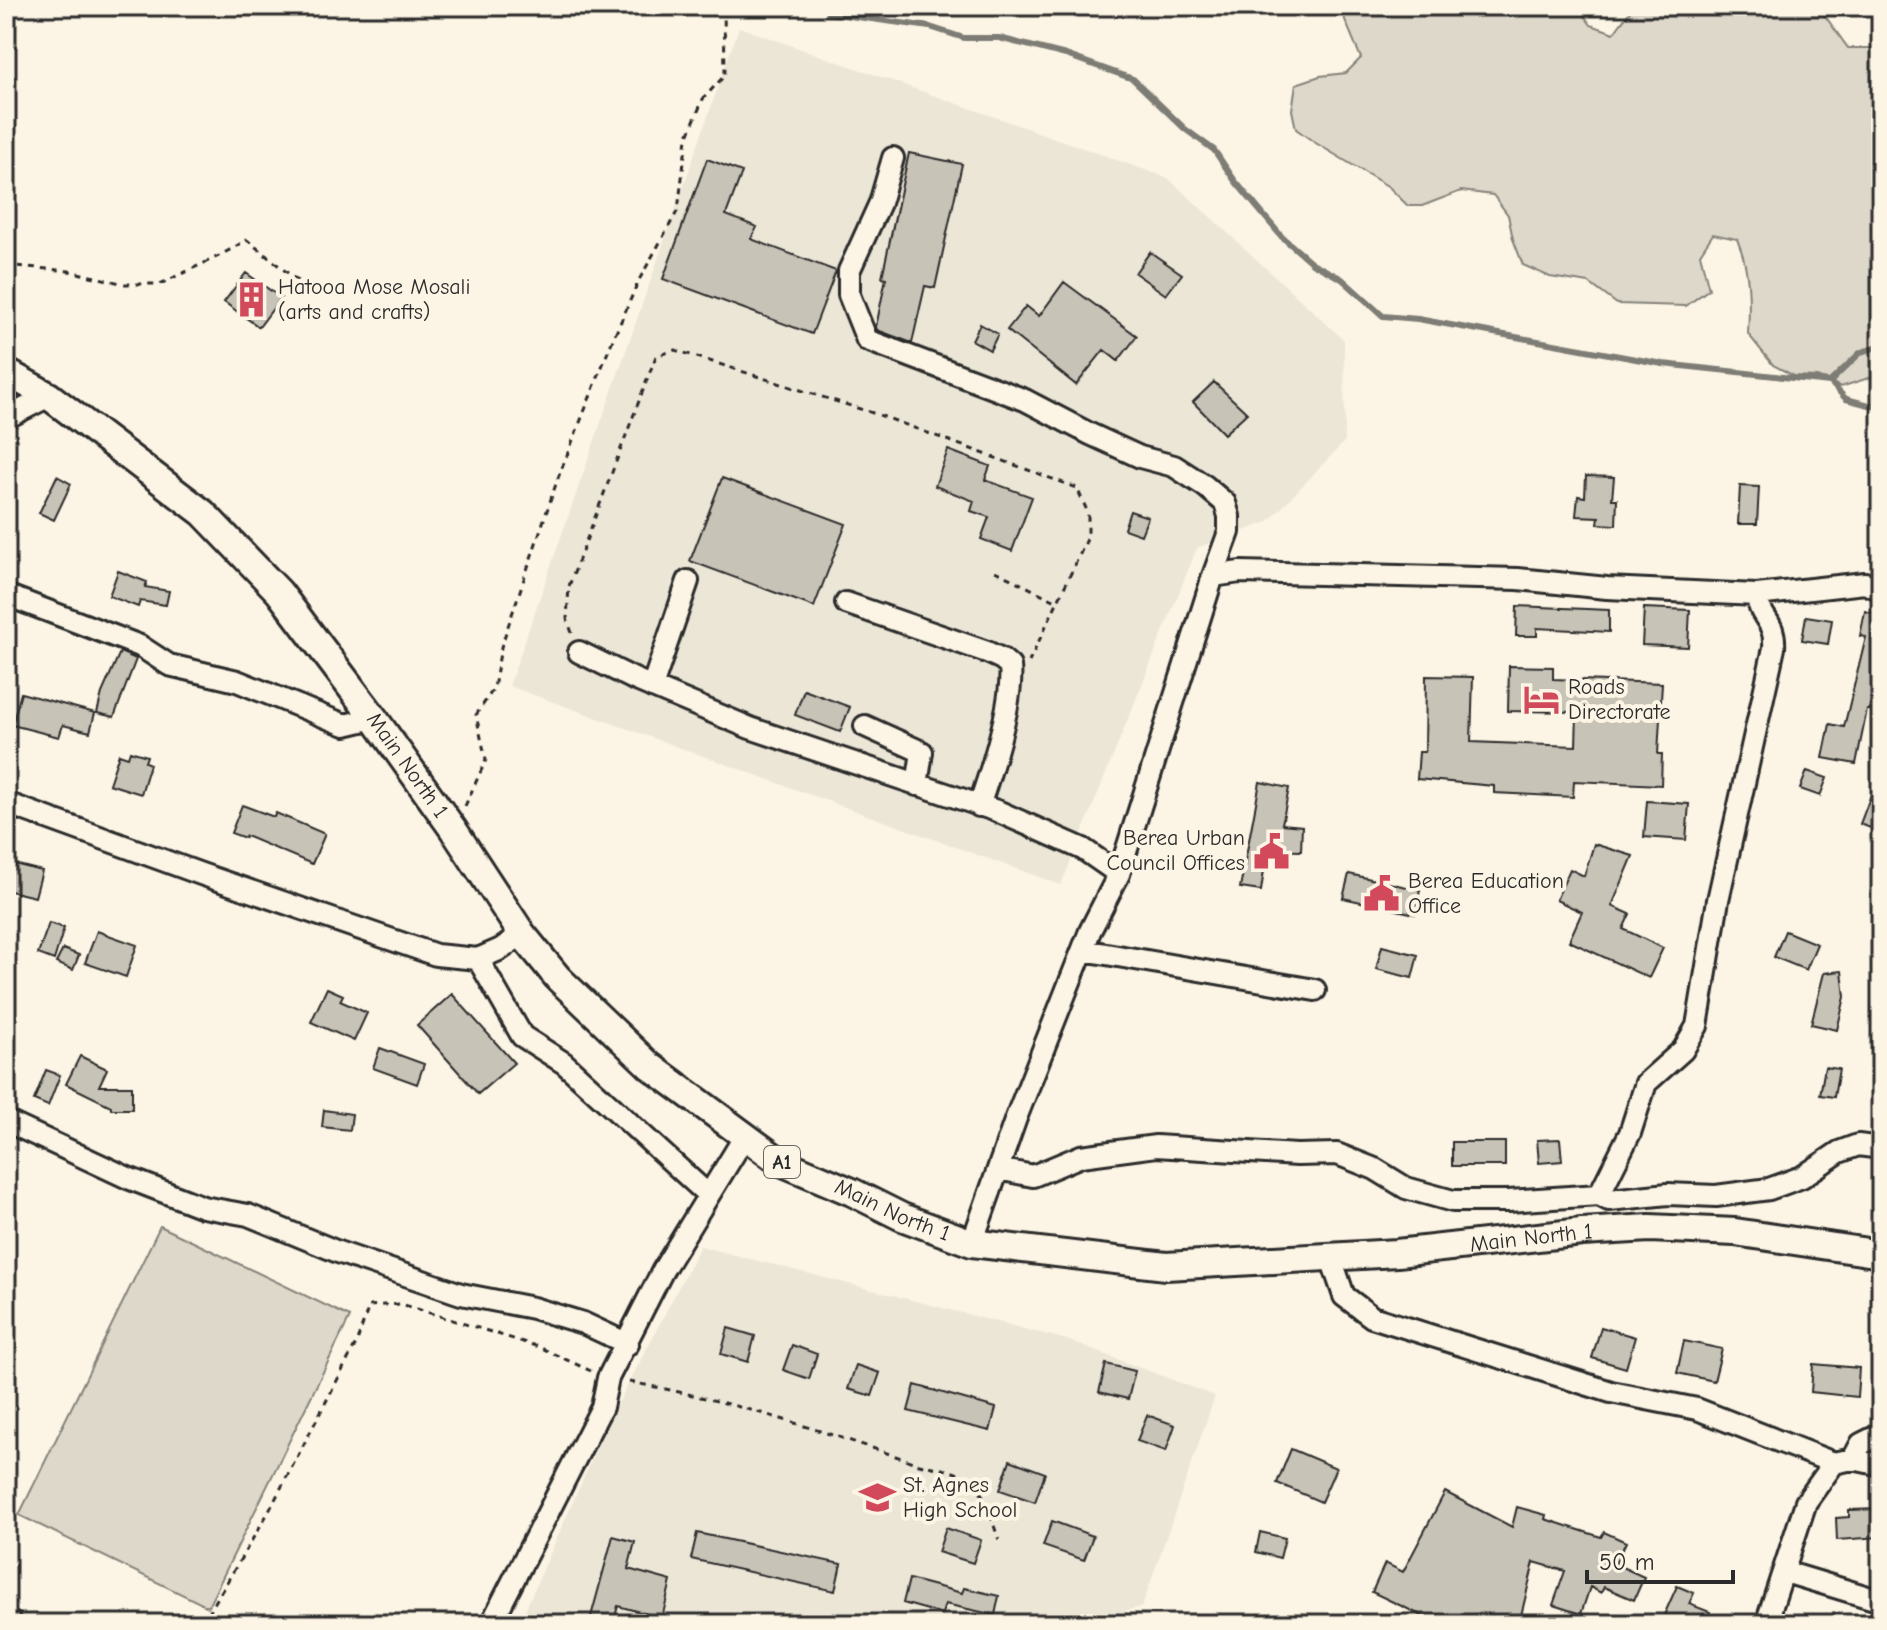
<svg xmlns="http://www.w3.org/2000/svg" width="1887" height="1630" viewBox="0 0 1887 1630" font-family="'Comic Neue',sans-serif">
  <style>
    .built { fill: #ece6d7 }
    .green { fill: #ded8ca; stroke: #84827a; stroke-width: 2 }
    .lines { fill: none; stroke-linecap: round; stroke-linejoin: round }
    .stream { stroke: #7d7b74; stroke-width: 6 }
    .building { fill: #c8c3b7; stroke: #2b2b2b; stroke-width: 2 }
    .minor-casing { stroke: #2b2b2b; stroke-width: 26 }
    .major-casing { stroke: #2b2b2b; stroke-width: 32 }
    .path { stroke: #2b2b2b; stroke-width: 3; stroke-dasharray: 6 6; stroke-linecap: butt }
    .minor { stroke: #fcf5e5; stroke-width: 20 }
    .major { stroke: #fcf5e5; stroke-width: 26 }
    .labels { text-anchor: middle; dominant-baseline: central; stroke-width: 8; stroke-linejoin: round; paint-order: stroke }
    .shield { fill: #fcf5e5; stroke: #6a6863; stroke-width: 2 }
    .shield-label { font-size: 20px; font-weight: bold; fill: #2b2b2b }
    .poi-label { font-size: 22px; fill: #2b2b2b; stroke: #fcf5e5; text-anchor: start }
    .street-label { font-size: 22px; fill: #2b2b2b; stroke: #fcf5e5 }
  </style>
  <rect width="100%" height="100%" fill="#fcf5e5"/>
  <filter id="ink" filterUnits="userSpaceOnUse"><feTurbulence type="fractalNoise" baseFrequency=".0125" numOctaves="2"/><feDisplacementMap in="SourceGraphic" scale="16" xChannelSelector="R" yChannelSelector="G"/><feConvolveMatrix kernelMatrix="1 2 1 2 8 2 1 2 1" color-interpolation-filters="sRGB"/></filter>
  <g filter="url(#ink)">
    <path class="built" d="M739,27L1168,178L1344,340L1345,441L1268,522L1197,548L1061,885L509,686Z
      M700,1246L1064,1339L1215,1396L1142,1607L1065,1624H519L605,1429Z"/>
    <path class="green" d="M1346,6H1577L1591,25L1614,33L1634,6H1818L1848,48H1881V374L1841,387L1817,377L1794,376L1773,365L1748,334C1750,300 1750,270 1737,239L1713,234L1700,254L1709,289L1686,306L1617,304L1589,283L1550,277L1523,265L1513,239L1508,215L1493,195L1461,191L1422,206H1408L1389,187L1314,142L1296,129L1292,110L1296,84L1320,76L1346,73L1361,58L1343,15Z
      M160,1226L350,1317L208,1607L19,1515Z"/>
    <g class="lines">
      <path class="stream" d="M824,6L828,13L930,27L964,38H999L1066,55L1133,79L1185,129L1214,150L1235,181L1282,237L1312,263L1342,279L1383,316L1418,319L1663,364L1830,382L1861,352L1881,346
        M1830,382L1846,399L1881,408"/>
    </g>
    <path class="building" d="M909,153L962,164L935,288L925,286L912,343L877,330L876,327L886,278L882,277Z
      M707,159L742,172L726,215L757,227L751,239L836,271L812,334L663,279Z
      M1150,252L1182,274L1166,295L1135,273Z
      M246,273L281,298L259,327L224,302Z
      M1064,282L1137,336L1118,361L1104,350L1076,385L1007,330L1026,306L1039,316Z
      M980,324L998,334L990,350L972,340Z
      M1214,382L1247,413L1224,434L1193,402Z
      M948,450L990,466L985,480L1032,497L1012,551L981,539L989,517L971,511L974,501L935,486Z
      M57,476L71,484L54,520L39,513Z
      M1586,476L1614,477L1612,499H1617L1616,525L1598,524L1599,517L1576,516L1578,496L1585,497Z
      M722,478L846,524L814,607L690,561Z
      M1740,486L1759,487L1757,524H1738Z
      M1130,511L1148,517L1141,535L1124,529Z
      M118,571L147,582L145,587L169,591L166,605L140,601L138,607L109,596Z
      M1875,602L1881,603V665L1870,710H1867L1856,764L1823,758L1830,724L1844,727L1866,637L1860,636L1865,611L1872,613Z
      M1517,606L1609,610V632L1537,628V636H1516Z
      M1644,608L1690,610L1688,647L1642,645Z
      M1806,616L1832,620L1828,644L1802,640Z
      M120,652L136,659L114,717L97,713L102,693Z
      M1509,666L1553,667V679L1662,683L1658,754H1662L1661,785L1574,781L1573,797L1494,793V786L1417,779L1419,752H1425L1426,676L1473,677L1471,742L1576,746L1577,712L1508,711Z
      M804,690L850,707L840,732L795,715Z
      M21,693L95,713L90,732L63,725L59,737L12,725Z
      M130,751L147,756L145,762L150,764L141,794L109,784L119,754L128,757Z
      M1807,771L1827,778L1820,796L1800,789Z
      M1880,771H1881V832L1860,824Z
      M1260,782L1289,788L1282,824L1302,826L1301,851L1267,850L1261,891L1240,888Z
      M1647,801L1689,804L1686,840L1644,837Z
      M242,805L274,817L276,813L325,834L312,864L246,836L245,838L231,833Z
      M1594,844L1633,856L1612,906L1630,914L1623,929L1663,948L1649,978L1569,941L1582,912L1556,900L1570,869L1584,876Z
      M6,862L42,871L35,897L6,890Z
      M1349,874L1420,890L1415,914L1343,898Z
      M49,923L64,928L54,960L38,954Z
      M97,931L137,945L126,977L85,963Z
      M1785,931L1817,944L1806,970L1774,957Z
      M1382,946L1418,955L1412,978L1376,969Z
      M63,949L79,955L73,970L56,963Z
      M1842,971L1845,997L1837,1030L1811,1024L1824,973Z
      M327,988L343,995L340,1001L367,1013L354,1041L311,1022Z
      M452,994L514,1063L478,1094L417,1025Z
      M380,1048L424,1064L417,1084L373,1068Z
      M80,1056L107,1069L99,1086H132V1109H111V1106L66,1084Z
      M1825,1067L1839,1069L1834,1097L1820,1095Z
      M46,1070L60,1075L48,1106L34,1100Z
      M324,1110L352,1114L350,1130L322,1127Z
      M1560,1139L1562,1161L1539,1163L1537,1140Z
      M1452,1142H1505V1166H1452Z
      M1601,1327L1635,1337L1626,1368L1592,1358Z
      M728,1328L755,1336L748,1362L721,1354Z
      M1684,1341L1722,1349L1714,1381L1677,1373Z
      M792,1345L817,1354L809,1379L783,1370Z
      M1106,1364L1135,1371L1128,1399L1099,1392Z
      M1813,1364L1859,1368L1857,1397L1811,1392Z
      M856,1365L880,1373L872,1396L848,1389Z
      M915,1385L996,1408L990,1431L908,1411Z
      M1147,1415L1175,1425L1166,1451L1137,1441Z
      M1291,1449L1336,1468L1321,1502L1277,1483Z
      M1010,1460L1045,1473L1035,1502L1000,1490Z
      M1445,1492L1512,1527L1517,1507L1546,1515L1545,1519L1601,1537L1604,1532L1626,1542L1615,1564L1644,1577L1634,1600L1604,1587L1601,1593L1590,1587L1581,1614L1553,1605L1565,1571L1534,1562L1519,1624H1447L1433,1621L1372,1592L1385,1563L1403,1572Z
      M1881,1509V1537L1837,1540L1836,1518L1849,1517V1510Z
      M1052,1521L1093,1536L1084,1560L1043,1546Z
      M946,1528L981,1540L973,1563L938,1552Z
      M1260,1532L1285,1538L1280,1558L1256,1552Z
      M697,1533L841,1564L835,1591L691,1559Z
      M613,1536L635,1542L628,1569L671,1581L662,1618L618,1606L613,1624H589Z
      M909,1579L962,1593L964,1588L999,1596L995,1615L945,1604L942,1614L903,1603Z
      M1677,1586L1694,1593L1689,1604L1710,1612L1705,1624H1660Z"/>
    <g class="lines">
      <defs>
        <path id="minor" d="M893,158L880,203L849,271V295L867,340L1025,400L1090,434L1140,457L1174,466L1205,486L1225,503L1229,516V532L1213,576
          M6,413L12,415L49,396
          M6,595L140,646L169,665L237,681L345,725L374,718
          M1757,595L1865,583L1881,590
          M846,603L987,652L1002,659L1010,666C1014,701 991,771 979,806
          M579,652L634,679L750,728L997,811L1083,849L1119,874
          M652,687L688,581
          M865,726L922,752L917,785
          M6,803L201,874L436,955L478,959L501,949L522,934
          M1083,950L1315,990
          M478,959L522,1036L564,1063L707,1194
          M6,1121L128,1178L203,1207L248,1215L338,1252L461,1294L533,1308L583,1323L628,1344
          M998,1169L1033,1176L1081,1156L1156,1146L1297,1155L1337,1154L1375,1169L1406,1188L1453,1201H1508L1599,1195L1609,1200L1668,1194L1716,1196L1769,1189L1802,1177L1839,1152L1858,1145L1881,1148
          M972,1243L1016,1118L1090,931L1119,874L1213,576L1240,572L1518,579L1607,588L1757,595C1759,620 1776,619 1774,648L1718,900L1697,1026L1683,1050L1646,1083L1630,1133L1599,1195
          M1331,1258L1344,1296L1372,1317L1611,1392L1697,1409L1834,1463L1853,1459L1881,1465
          M1853,1459L1861,1444L1881,1434
          M1785,1572L1881,1601
          M491,1624L602,1407L608,1378L663,1270L745,1136
          M1766,1624L1806,1502L1834,1463"/>
        <g id="major">
          <path id="s1" d="M6,372L49,396L203,513L279,592L374,718L453,829L522,934L558,978L650,1066L779,1161L852,1192L902,1217L972,1243L1166,1266L1397,1253L1582,1232L1650,1228L1735,1232L1881,1254"/>
        </g>
      </defs>
      <use href="#minor" class="minor-casing"/>
      <use href="#major" class="major-casing"/>
      <path class="path" d="M6,265L69,271L125,284H160L219,256L247,240L304,286L290,296
        M995,571L1058,602
        M572,633L567,619L569,586L656,356L675,350L879,415L1077,488L1088,513V537L1029,662
        M465,806L486,760L476,715L494,688L501,647L558,478L611,344L639,280L678,210L687,138L703,99L725,75L724,6
        M629,1382C726,1399 820,1430 913,1462C936,1470 954,1467 975,1484C984,1492 994,1527 999,1540
        M6,1606L35,1624
        M202,1624L268,1513L356,1344L369,1306L401,1304L539,1347L591,1371"/>
      <use href="#minor" class="minor"/>
      <use href="#major" class="major"/>
    </g>
  </g>
  <defs>
    <symbol id="building-bare" viewBox="-9 -9 18 18"><path d="M-4-6H4V6H1V3H-1V6H-4ZM-2.5-4.3h1.7v1.8h-1.7ZM.8-4.3h1.7v1.8H.8ZM-2.5-1h1.7V.8h-1.7ZM.8-1h1.7V.8H.8Z" fill="#d1495b" stroke="#fcf5e5" stroke-width="2.5" paint-order="stroke"/></symbol>
    <symbol id="hotel-bare" viewBox="-9 -9 18 18"><path d="M-6-4.5h1.5V1H6V5H4.5V3h-9V5H-6ZM-4 0a1.8 1.8 0 1 1 3.6 0ZM.5 0V-2.5h3Q6-2.5 6 0Z" fill="#d1495b" stroke="#fcf5e5" stroke-width="2.5" paint-order="stroke"/></symbol>
    <symbol id="civic-bare" viewBox="-9 -9 18 18"><path d="M-.6-6.5H3V-4.5H.6V-3L4-1V1h2V6H-6V1h2V-1L-.6-3ZM-1.2 2.5V6h2.4V2.5Z" fill="#d1495b" stroke="#fcf5e5" stroke-width="2.5" paint-order="stroke"/></symbol>
    <symbol id="school-bare" viewBox="-9 -9 18 18"><path d="M0-5L7-2L0 1L-7-2ZM-4 1L0 2.5L4 1V4Q0 6-4 4Z" fill="#d1495b" stroke="#fcf5e5" stroke-width="2.5" paint-order="stroke"/></symbol>
  </defs>
  <g fill-rule="evenodd">
    <use href="#building-bare" x="226" y="274" width="51" height="51"/>
    <use href="#hotel-bare" x="1516" y="674" width="51" height="51"/>
    <use href="#civic-bare" x="1246" y="826" width="51" height="51"/>
    <use href="#civic-bare" x="1356" y="868" width="51" height="51"/>
    <use href="#school-bare" x="852" y="1472" width="51" height="51"/>
  </g>
  <g class="labels">
    <rect class="shield" x="764" y="1146" width="36" height="32" rx="6"/>
    <g class="shield-label">
      <text x="782" y="1162">A1</text>
    </g>
    <g class="poi-label">
      <text x="278" y="287">Hatooa Mose Mosali<tspan x="278" dy="25">(arts and crafts)</tspan></text>
      <text x="1568" y="687">Roads<tspan x="1568" dy="25">Directorate</tspan></text>
      <text x="1245" y="838" text-anchor="end">Berea Urban<tspan x="1245" dy="25">Council Offices</tspan></text>
      <text x="1408" y="881">Berea Education<tspan x="1408" dy="25">Office</tspan></text>
      <text x="903" y="1485">St. Agnes<tspan x="903" dy="25">High School</tspan></text>
    </g>
    <g class="street-label">
      <text stroke="none"><textPath href="#s1" startOffset="568">Main North 1</textPath></text>
      <text stroke="none"><textPath href="#s1" startOffset="1240">Main North 1</textPath></text>
      <text stroke="none"><textPath href="#s1" startOffset="1888">Main North 1</textPath></text>
    </g>
  </g>
  <rect width="1887" height="1630" fill="none" stroke="#fcf5e5" stroke-width="32"/>
  <rect x="16" y="16" width="1855" height="1598" fill="none" stroke="#2b2b2b" stroke-width="3" filter="url(#ink)"/>
  <path d="M1587 1570v12h146v-12" fill="none" stroke="#2b2b2b" stroke-width="4"/>
  <text x="1599" y="1570" font-size="24" fill="#2b2b2b" stroke="#fcf5e5" stroke-width="6" paint-order="stroke">50 m</text>
</svg>
